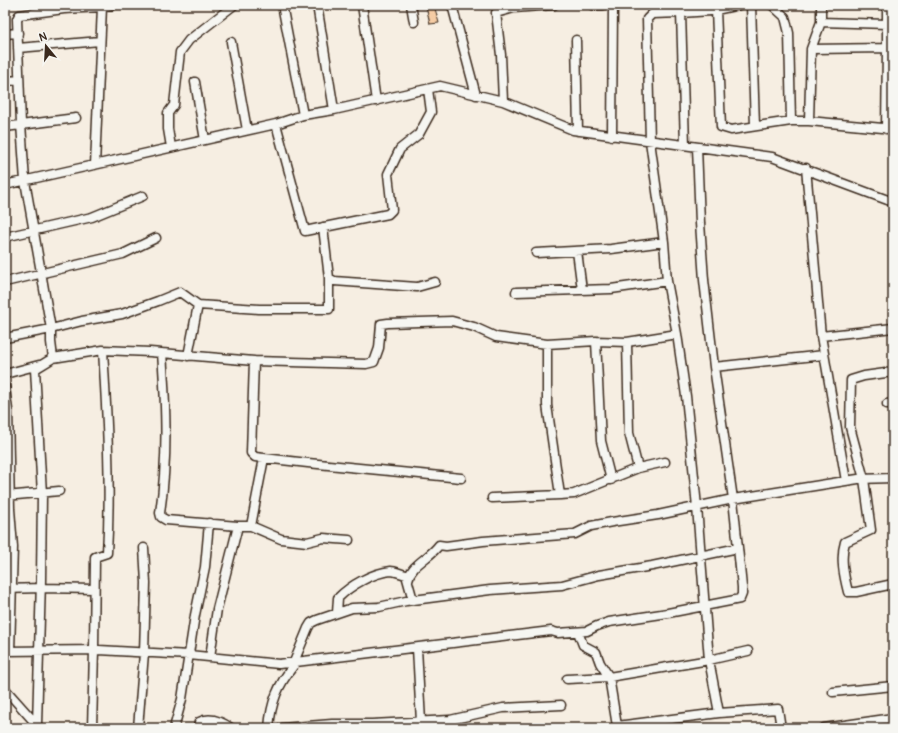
<svg xmlns="http://www.w3.org/2000/svg" width="898" height="733" viewBox="0 0 898 733" font-family="Pangolin,sans-serif">
  <style>
    .building { fill: #f5cca4; stroke: #3b2a1e }
    .lines { fill: none; stroke-linecap: round; stroke-linejoin: round }
    .minor-casing { stroke: #3b2a1e; stroke-width: 11 }
    .minor { stroke: #f6f6f2; stroke-width: 8 }
  </style>
  <rect width="100%" height="100%" fill="#f6eee2"/>
  <filter id="ink" filterUnits="userSpaceOnUse"><feTurbulence type="fractalNoise" baseFrequency=".025" numOctaves="2"/><feDisplacementMap in="SourceGraphic" scale="8" xChannelSelector="R" yChannelSelector="G"/><feConvolveMatrix kernelMatrix="1 2 1 2 8 2 1 2 1" color-interpolation-filters="sRGB"/></filter>
  <g filter="url(#ink)">
    <path class="building" d="M434,5L439,23L430,24L426,6Z"/>
    <g class="lines">
      <defs>
        <path id="minor" d="M101,5L102,7L113,5
          M317,5L334,110
          M362,5L376,101
          M411,5L414,22
          M452,5L476,95
          M593,5H603
          M751,5L755,126
          M772,5L785,17L789,33L791,121
          M283,10L303,115
          M716,10L721,127L731,130L791,121H809L893,129
          M821,22L887,24
          M5,34L18,33
          M576,40L578,131
          M231,42L247,130
          M18,48L100,41
          M811,49L821,22V5
          M5,81L19,80
          M195,82L205,140
          M503,101L501,55L496,13L514,8L554,5
          M809,121L811,49L887,48V5
          M276,124L305,231L388,214L392,210L388,174L400,149L419,134L431,112L428,89
          M5,127L76,118
          M886,129L887,48
          M612,136L613,5
          M685,145L681,13L711,11L739,5
          M171,147L168,129V113L174,105L180,52L189,40L234,5
          M806,168L821,336L846,481
          M5,185L276,124L303,115L334,110L440,86L503,101L573,130L772,157L893,202
          M323,227L329,278L334,281L417,287L435,282
          M5,237L92,217L143,196
          M577,251L582,290
          M536,253L611,249L664,242
          M5,282L123,254L156,238
          M516,292L611,289L667,281
          M677,334L667,281L664,242L650,141L647,19L652,14L681,13
          M821,336L893,328
          M5,338L51,329L82,321L122,314L158,301L180,292L198,305
          M596,341L601,441L611,480
          M627,342L629,433L638,468
          M162,353C166,408 168,458 160,513L161,517L166,520L238,526H251L264,458
          M188,356L198,305L259,309H329V278
          M53,358L103,350L150,352L254,361L251,453L255,457L308,463L461,478
          M254,361L366,364L374,362L379,348L381,324L388,323L452,321L474,327L496,337L547,344L596,341L627,342L677,334L686,396L697,507L709,660L719,713L778,709L781,728
          M714,367L824,355
          M893,372L864,376L851,380L850,427L864,479L871,530L845,542C840,558 844,576 848,592H856L893,584
          M5,374L39,365
          M5,387L8,410L10,509L13,547L10,651
          M887,404L893,403
          M560,495L574,494L638,468L665,462
          M6,496L59,491
          M492,498L560,495L547,405V344
          M251,526L281,539L307,542L323,538L349,540
          M408,580C411,564 430,558 439,545L446,546L483,541L575,534L591,526L612,522L658,515L733,499L858,479L893,478
          M5,589L41,588L94,589
          M337,613L338,598C351,585 372,573 391,571C395,571 401,574 406,575L413,600
          M578,632L583,645L596,652L600,663L609,677L709,660L748,651
          M417,648L421,722
          M5,651L99,650L189,655L279,664L551,631L558,633L587,631L597,626L609,622L668,613L740,599L742,594V587L733,499L714,367L704,280L700,223L697,147
          M210,657L217,609L238,526
          M567,679L609,677L617,726L719,713
          M5,689L38,726
          M833,692L893,686
          M37,725L41,580L42,494L35,369L53,358L51,342V329L25,181L21,124L17,19L19,15L64,9L102,7L95,165
          M92,728L94,650L95,557L107,553C111,485 107,418 103,350
          M138,728L144,653L146,583L144,548
          M174,728L182,699L195,615L205,567L209,523
          M198,728L199,722C210,716 221,721 231,728
          M269,728C271,702 278,685 294,665V662L308,628L311,623L317,620L352,608L379,607L406,601L490,590L562,585L599,575L652,566L738,548
          M282,728L332,724H372L450,720L503,708L561,705
          M824,728L893,718"/>
      </defs>
      <use href="#minor" class="minor-casing"/>
      <use href="#minor" class="minor"/>
    </g>
  </g>
  <rect width="898" height="733" fill="none" stroke="#f6f6f2" stroke-width="20"/>
  <rect x="10" y="10" width="878" height="713" fill="none" stroke="#3b2a1e" stroke-width="1.5" filter="url(#ink)"/>
  <g transform="translate(46 46) rotate(342)" stroke="#f6f6f2" stroke-width="3" paint-order="stroke">
  <path d="M0-3L7 15L0 10L-7 15Z" fill="#3b2a1e"/>
  <text y="-6" font-size="11" font-weight="bold" text-anchor="middle" fill="#3b2a1e">N</text>
  </g>
</svg>
